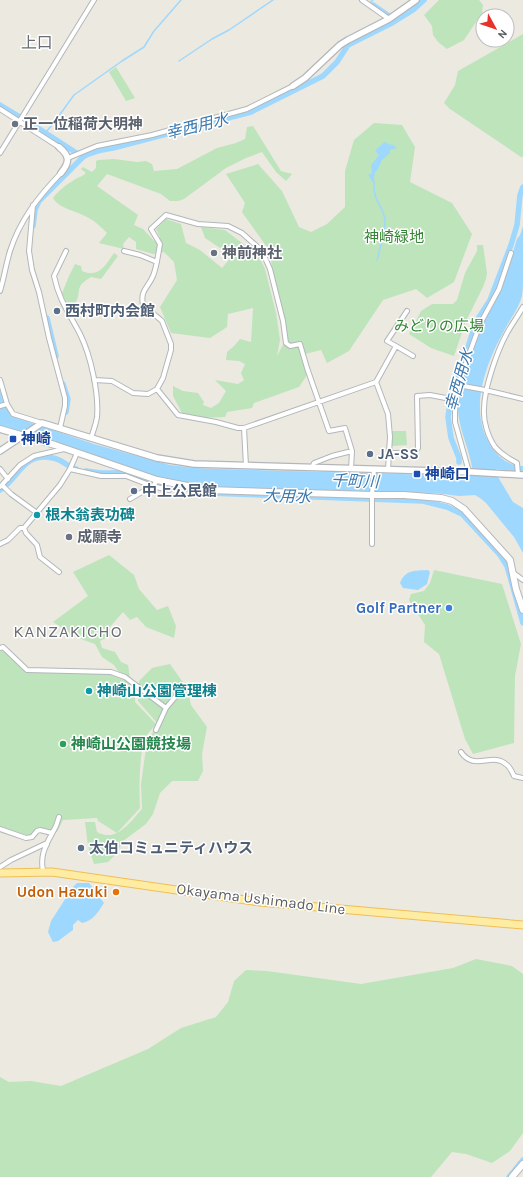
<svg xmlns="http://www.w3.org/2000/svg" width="523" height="1177" viewBox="0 0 523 1177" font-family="Karla,'Noto Sans JP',sans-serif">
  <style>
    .green { fill: #bee4bc }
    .water { fill: #9ed8fe }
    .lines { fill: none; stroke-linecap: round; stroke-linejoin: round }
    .stream { stroke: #9ed8fe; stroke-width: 1.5 }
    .canal { stroke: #9ed8fe; stroke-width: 5.5 }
    .minor-casing { stroke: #b3b7bb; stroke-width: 6 }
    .tertiary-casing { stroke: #b3b7bb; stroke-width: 8 }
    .secondary-casing { stroke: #b4b8bd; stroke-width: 8 }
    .primary-casing { stroke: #f0be55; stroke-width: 9 }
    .minor { stroke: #fff; stroke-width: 4 }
    .tertiary { stroke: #fff; stroke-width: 5.5 }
    .secondary { stroke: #fff; stroke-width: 6 }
    .primary { stroke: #feeca3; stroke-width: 7 }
    .worship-dot { fill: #6b7280; stroke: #fff; stroke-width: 1.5 }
    .service-dot { fill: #5c6f8a; stroke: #fff; stroke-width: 1.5 }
    .transit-dot { fill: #1a4fb4; stroke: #fff; stroke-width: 1.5 }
    .culture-dot { fill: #0f9aa8; stroke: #fff; stroke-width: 1.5 }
    .shop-dot { fill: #3f7fe0; stroke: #fff; stroke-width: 1.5 }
    .leisure-dot { fill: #2e9e5b; stroke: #fff; stroke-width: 1.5 }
    .food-dot { fill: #e8710a; stroke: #fff; stroke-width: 1.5 }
    .labels { text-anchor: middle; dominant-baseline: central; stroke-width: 3; stroke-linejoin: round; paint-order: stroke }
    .worship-label { font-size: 15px; font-weight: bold; fill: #5b616d; stroke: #fff; text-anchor: start }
    .park-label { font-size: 15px; fill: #358435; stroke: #fff }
    .service-label { font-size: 15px; font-weight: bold; fill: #4e5e75; stroke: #fff; text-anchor: start }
    .transit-label { font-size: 15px; font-weight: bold; fill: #164399; stroke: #fff; text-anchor: start }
    .culture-label { font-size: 15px; font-weight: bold; fill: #0d838f; stroke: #fff; text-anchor: start }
    .shop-label { font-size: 15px; font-weight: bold; fill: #366cbe; stroke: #fff; text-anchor: end }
    .leisure-label { font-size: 15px; font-weight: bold; fill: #27864d; stroke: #fff; text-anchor: start }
    .food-label { font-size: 15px; font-weight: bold; fill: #c56008; stroke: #fff; text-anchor: end }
    .street-label { font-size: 15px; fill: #595d61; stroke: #fff }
    .neighbourhood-label { font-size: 16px; fill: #6a6f73; stroke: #fff }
    .water-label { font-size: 16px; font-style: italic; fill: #3c79af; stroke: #fff }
    .quarter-label { font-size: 17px; letter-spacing: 1px; fill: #6a6f73; stroke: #fff }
  </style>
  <rect width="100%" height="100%" fill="#ece9e0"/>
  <path class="green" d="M439,0H479L483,5L482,13L464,40L447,49L438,42L433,35L432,26L424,15Z
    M523,34V157H521L450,109L444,103L455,85L458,71Z
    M116,67L135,98L126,101L109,72Z
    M374,123L402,125L415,147L410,182L452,203L472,234L454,282L427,298L416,289L383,300L349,351L327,363L321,350L305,354L307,375L299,387L254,403L252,408L227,412L225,417L201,418L182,413L173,396V386L183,391L198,393L204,402L203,405L211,408L219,403L226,391L215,380L238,384L244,380L241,373L245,364L239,361L226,360L227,352L234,346L240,339L251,342L253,308L228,314L227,327L210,338L171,333L160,307L177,280L174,262L164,252L153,254L136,249V242L129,237L123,244L124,249L99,243L107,233C101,227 95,221 87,217C77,211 59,209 53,198C57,192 67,184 74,180C78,177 82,177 86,173L81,169L83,167L92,172L96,168V161L98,160L114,159L137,162L146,161L152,164L154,171L177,169L217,148L236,143L245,139L247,127L253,126L281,171L292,174L286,181L276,172L262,152L246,158L226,168L184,199L178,201H170L161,194L107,174L97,186L138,215L134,225L143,229L154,241L160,237L156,229L166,219L181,224L186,243L200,250L222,268L232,256L205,238L201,227L225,230L259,256L265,269L276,313L280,340L277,356L286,339L269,250L244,215L242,212L245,203L226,174L258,164L282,191L299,227L311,232L327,224L345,207V171L354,140Z
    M477,245H483L487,273L486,279L483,287L466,321L454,356L431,348L409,334L421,311L432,304H453L457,300L465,273L477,251Z
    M114,253L118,256L101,279L91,277C73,288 83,289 75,304L79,312H71L62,293L69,276L75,264L81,266L82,271C99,279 106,264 114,253Z
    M392,431H406L407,445L392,446Z
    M109,555L134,575L139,589L157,610L168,606L176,626L174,638L146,627L137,617L130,620L123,612L109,628L114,634L100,641L102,648L115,652L121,662L128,665L130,678L118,671L114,665L102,657L95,644L78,638L53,622L88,596L73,572Z
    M434,570L502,584L521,644L515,676L514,743L473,754L465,739L439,654L424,642L425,625L409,600L411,594L424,591L430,583Z
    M0,651L5,652L27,671L85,674L102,673L115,675L128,682L135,691V702L156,724C153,728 149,732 146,736C139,750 139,791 140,808L117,833L98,821L97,818L63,820L57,832L49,829L37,828L30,835C19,835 9,832 0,826Z
    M170,664L187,688L191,705L207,727L202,754L203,771L198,781H172L160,793L153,814L146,824L123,841L117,853L108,862L94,864L88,846L85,822H95L97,832C117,843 130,822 142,809L141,784L147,741L158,724L138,701L139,681L152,668Z
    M476,959L512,966L523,974V1133L510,1151L492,1163L466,1154L452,1152L431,1177H0V1077L9,1082L31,1081L61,1086L148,1049L181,1028L216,1017L228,1002L234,981L246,970L267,971L361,984L453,968Z"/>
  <path class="water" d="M386,142L388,144L393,145L397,148L390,150V153L382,160L378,169L375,172L374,177L375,184H374L368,175L372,173L371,165L379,155L375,151L383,143Z
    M523,226C523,242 523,258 523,275C523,281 523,290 522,296C519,308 510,319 504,331C485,365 468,411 491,446C499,458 509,466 523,466V472L496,469L498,477L513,502L523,508V553L514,537L486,503L480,498L475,495L459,496L435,493L376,492L211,488L161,478L0,427V391L11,416L94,444L170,465L195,468L218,469L473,476C471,445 453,425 459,391L482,324L502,286L517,239L520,235Z
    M428,570L430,572L427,584L418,590L403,588L400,583C406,569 414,571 428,570Z
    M77,883H89L104,903C98,912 93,921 82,923L78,920L73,925V930L58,941L53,942L48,932L51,921L73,887Z"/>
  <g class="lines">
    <path class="stream" d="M369,3L373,0
      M70,36L92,0
      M179,61L212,39L229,30L273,0
      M45,133L53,124L74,95L122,61L144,47L154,31L181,0
      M374,184C373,201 383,206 385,220C386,226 379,253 377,260"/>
    <path class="canal" d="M373,5L389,16
      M0,105L20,117
      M27,121L78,154
      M33,226L35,210L39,201L83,157C92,151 102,150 113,148L251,112L323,76L337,62L348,45L392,23L413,10L424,0
      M47,318L56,356
      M63,384L68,399L66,412
      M459,462V458L451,438L448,417L450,403L476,322L490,300L511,245L517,225L520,195L523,187
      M86,471L101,473H126L156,483L207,493L423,501L447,507L462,514L500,555L507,566L523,623
      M0,490C19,478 24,451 53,458C61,459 68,467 76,469
      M509,1177L523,1160"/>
    <defs>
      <path id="minor" d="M362,0L389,19
        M0,109L59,147
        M0,153L94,0
        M68,158L97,146L152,135L247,109L293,86
        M33,205L29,251L32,270L39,292L49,338L65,398V406L60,428
        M66,251L54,276C59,300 69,313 80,334C91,356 99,394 97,417C96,424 93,432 91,438
        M124,251L140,255L157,262
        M0,291C4,278 6,264 10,251C20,220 38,197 61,173
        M396,346L413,356
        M0,380L7,404L13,414L42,423
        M94,380L112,381L133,393L148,394L157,389L163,378L171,350V344L162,321L143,305C140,290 148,288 153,276C157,266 158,255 160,244L151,229L166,215L198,224L228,226L242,233L262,251L270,269L283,321L286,343L290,346L300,344L307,368L329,431L345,428L352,451L351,469
        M376,382L396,346L387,341L407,311
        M458,385L485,390L523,399
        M157,389L178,415L216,422L238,428H244L376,382L388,414L390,437L389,453H413L418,448L417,396L430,395L456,400
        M0,406L7,404
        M244,428L246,466
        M312,468L314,463L332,456L352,451
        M0,469L8,479
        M70,469L101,476H126L152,486L169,490
        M388,470L389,453
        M469,472L455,422V412L458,385L480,324L499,289L511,253
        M518,475L517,463C509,459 501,454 495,447C488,437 483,421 484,409C484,389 497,351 507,333C512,324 518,316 523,307
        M3,486L11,494L37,513
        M0,487L20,465L34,456L64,449
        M130,499L154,485L157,480
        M24,528L26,533L37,545L40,557L59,572
        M0,544L8,540L20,528H24L60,485L70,469L77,453
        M372,544V495L374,469
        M512,572L523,580
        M0,648L3,647L27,670L111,672L125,677L166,708
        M156,730L166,708L181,690
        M461,752C474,772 493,751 507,765C510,767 512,772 514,776L523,778
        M0,829L26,838L32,837L37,831L40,830L52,833
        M0,867L11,860L47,843L56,826L59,817
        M43,871C41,861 42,853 47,844"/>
      <path id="tertiary" d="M293,86L305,78L340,45L348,40L389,19L416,0
        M59,147C70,156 70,162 61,173
        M0,451L42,423L157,458L194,464L472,472L523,475"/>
      <path id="secondary" d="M0,429L55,445L157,480L208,490L372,495H404L441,498L452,501L464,509L510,560L516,589L523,610
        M512,1177L523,1164"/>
      <path id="primary" d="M0,873L52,872L260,902L523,925"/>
    </defs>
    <use href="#minor" class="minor-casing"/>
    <use href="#tertiary" class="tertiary-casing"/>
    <use href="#secondary" class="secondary-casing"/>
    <use href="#primary" class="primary-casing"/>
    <use href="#minor" class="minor"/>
    <use href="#tertiary" class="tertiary"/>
    <use href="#secondary" class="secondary"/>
    <use href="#primary" class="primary"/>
  </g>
  <g class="worship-dot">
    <circle cx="15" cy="124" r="4"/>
    <circle cx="214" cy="253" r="4"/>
    <circle cx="69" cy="537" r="4"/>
  </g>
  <g class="service-dot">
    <circle cx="57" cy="311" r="4"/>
    <circle cx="370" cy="454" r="4"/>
    <circle cx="134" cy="491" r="4"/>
    <circle cx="81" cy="848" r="4"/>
  </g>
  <g class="transit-dot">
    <rect x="9" y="435" width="8" height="8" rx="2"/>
    <rect x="413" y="470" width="8" height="8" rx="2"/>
  </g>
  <g class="culture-dot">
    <circle cx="37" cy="515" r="4"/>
    <circle cx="89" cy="691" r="4"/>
  </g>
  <circle class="shop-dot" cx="449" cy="608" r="4"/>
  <circle class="leisure-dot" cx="63" cy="744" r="4"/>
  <circle class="food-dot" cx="116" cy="892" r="4"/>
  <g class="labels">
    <g class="worship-label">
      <text x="23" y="124">正一位稲荷大明神</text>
      <text x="222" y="253">神前神社</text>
      <text x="77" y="537">成願寺</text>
    </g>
    <g class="park-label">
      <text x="394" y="237">神崎緑地</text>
      <text x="439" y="326">みどりの広場</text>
    </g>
    <g class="service-label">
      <text x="65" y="311">西村町内会館</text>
      <text x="378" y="454">JA-SS</text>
      <text x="142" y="491">中上公民館</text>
      <text x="89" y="848">太伯コミュニティハウス</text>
    </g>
    <g class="transit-label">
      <text x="21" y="439">神崎</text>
      <text x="425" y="474">神崎口</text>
    </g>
    <g class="culture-label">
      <text x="45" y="515">根木翁表功碑</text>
      <text x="97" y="691">神崎山公園管理棟</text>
    </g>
    <g class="shop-label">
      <text x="441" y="608">Golf Partner</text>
    </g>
    <g class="leisure-label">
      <text x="71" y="744">神崎山公園競技場</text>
    </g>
    <g class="food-label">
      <text x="108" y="892">Udon Hazuki</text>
    </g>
    <g class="street-label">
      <text transform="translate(261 899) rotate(7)">Okayama Ushimado Line</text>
    </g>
    <g class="neighbourhood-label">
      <text x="37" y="42">上口</text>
    </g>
    <g class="water-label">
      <text transform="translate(197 126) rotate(-14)">幸西用水</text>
      <text transform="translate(459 380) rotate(-74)">幸西用水</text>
      <text transform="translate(355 481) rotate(2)">千町川</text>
      <text transform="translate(287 496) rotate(2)">大用水</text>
    </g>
    <g class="quarter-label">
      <text x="68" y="631">KANZAKICHO</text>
    </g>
  </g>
  <g transform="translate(495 28) rotate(130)"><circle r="19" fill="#ffffff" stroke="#bdbec0"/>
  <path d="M0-3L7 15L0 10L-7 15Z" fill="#e7322b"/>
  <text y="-6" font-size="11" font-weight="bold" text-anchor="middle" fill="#595d61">N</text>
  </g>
</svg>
